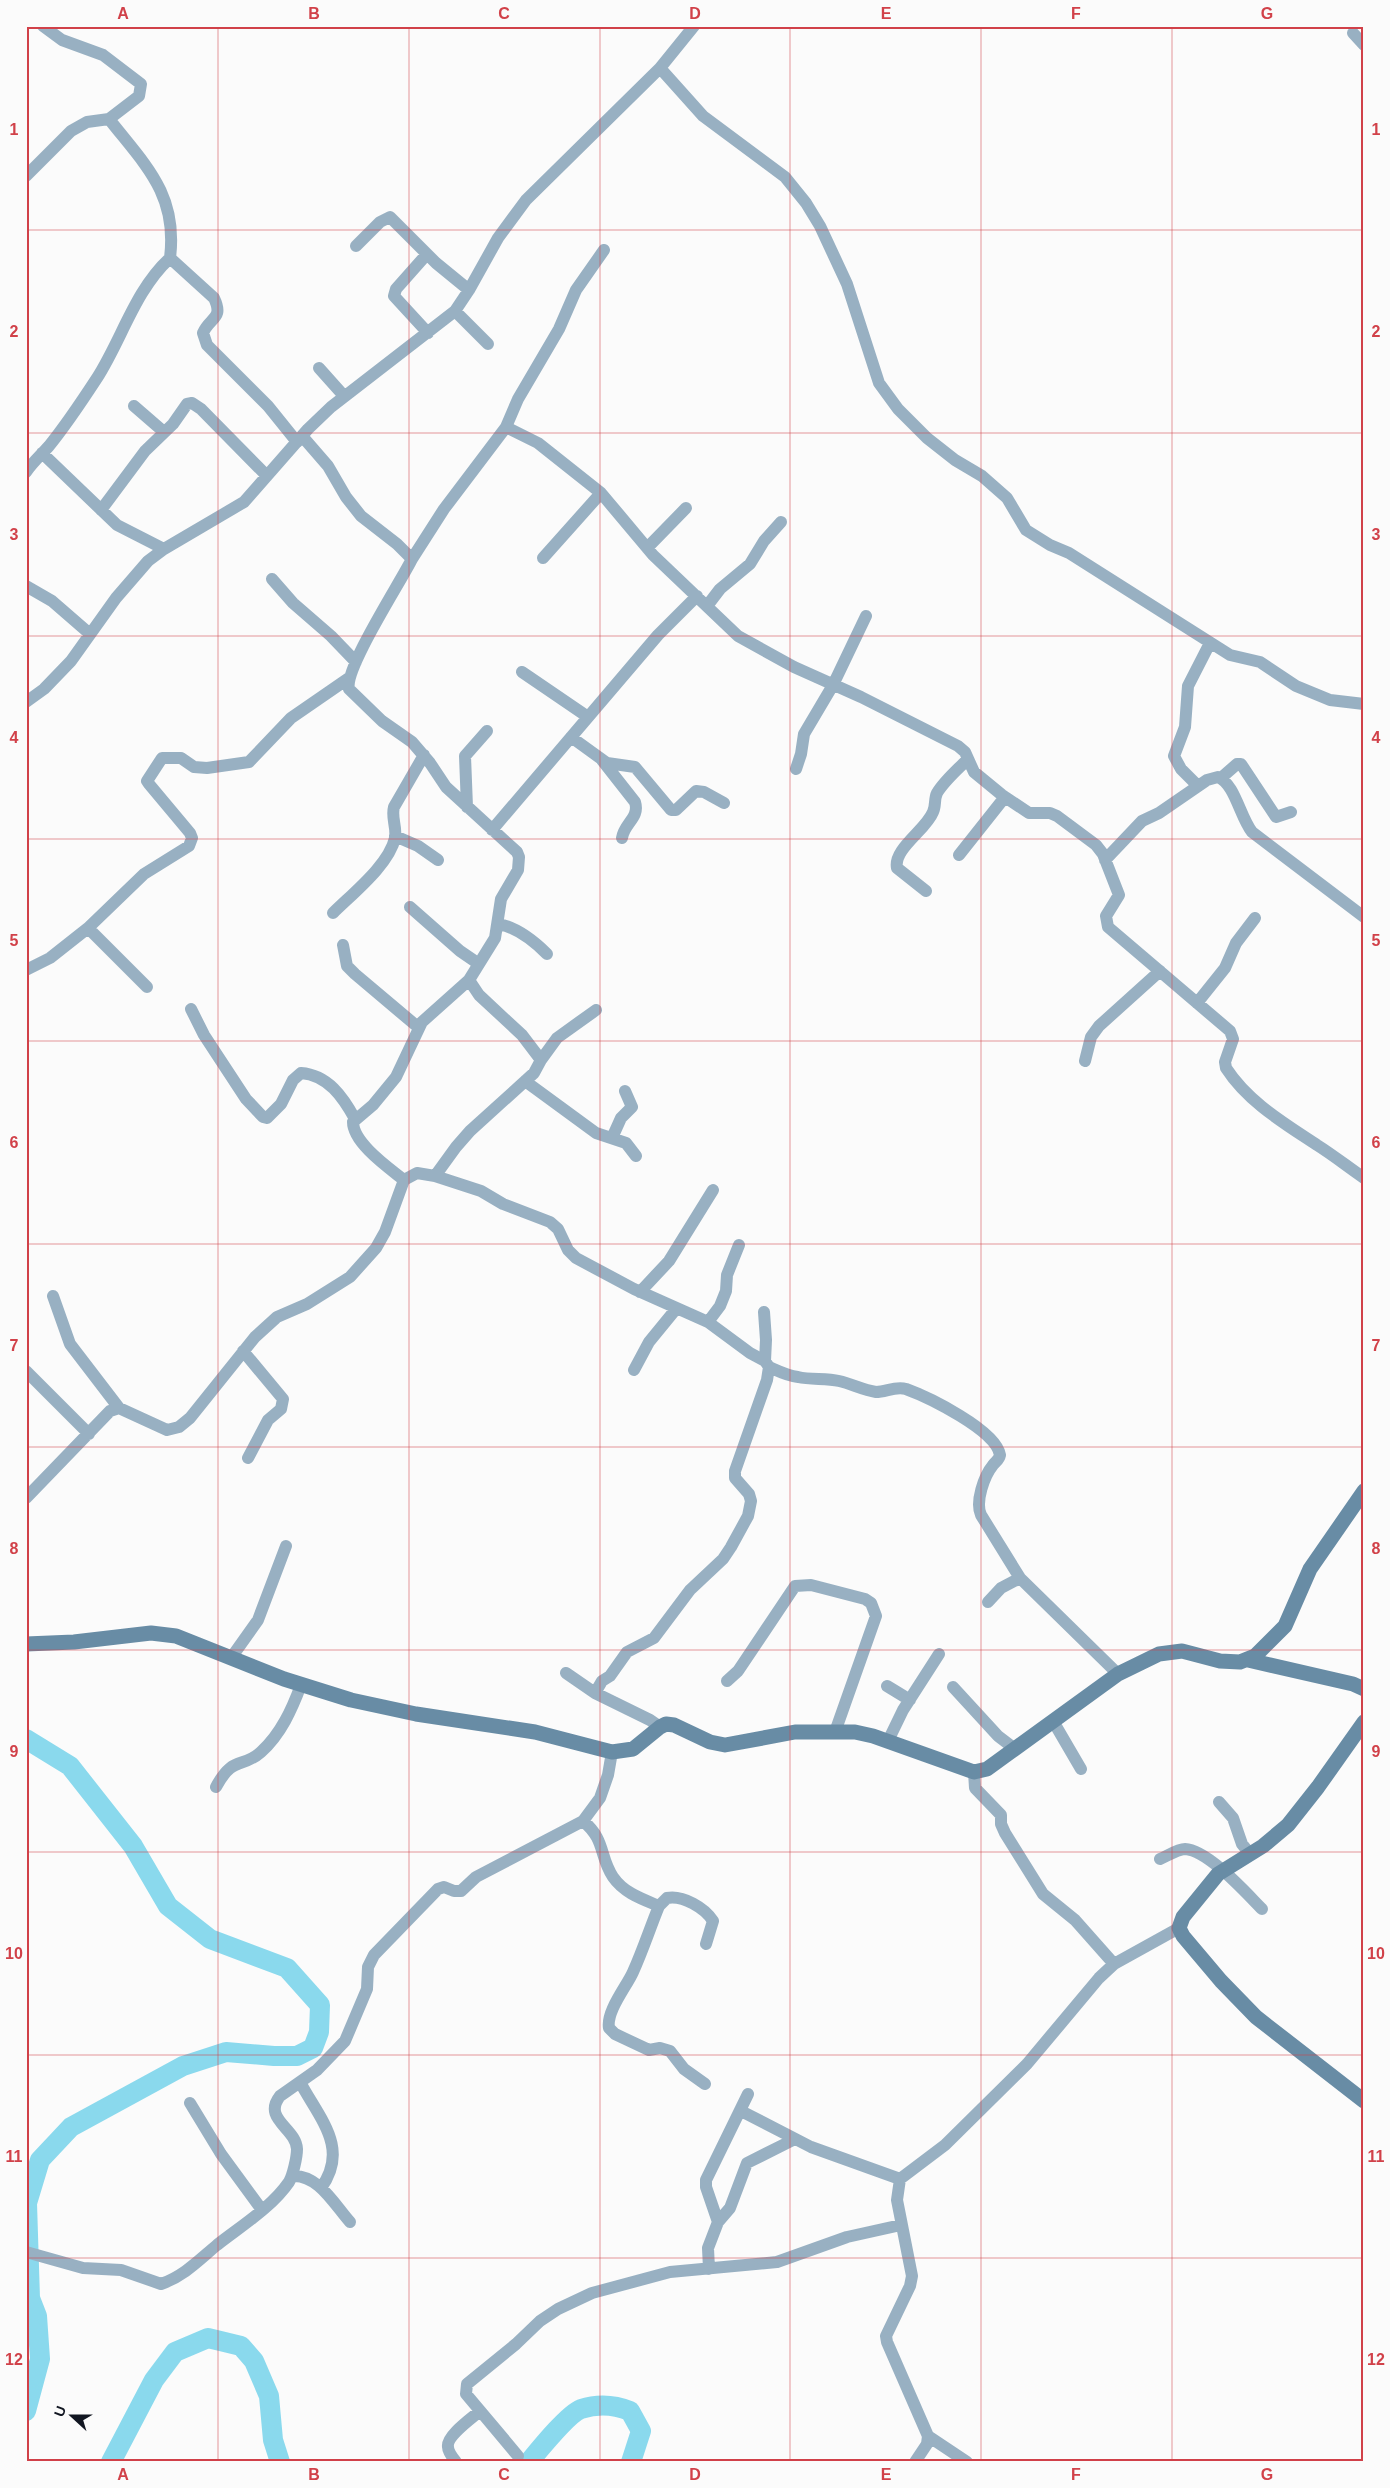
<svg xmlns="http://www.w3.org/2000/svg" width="1390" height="2488" viewBox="0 0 1390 2488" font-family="Helvetica,sans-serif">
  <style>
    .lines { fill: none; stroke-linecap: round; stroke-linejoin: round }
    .river { stroke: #8ad9ed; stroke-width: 20 }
    .street { stroke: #98b0c2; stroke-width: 12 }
    .secondary { stroke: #688ca5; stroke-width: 15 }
    .grid { fill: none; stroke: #d14149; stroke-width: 1; stroke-opacity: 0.55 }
    .neatline { fill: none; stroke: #d14149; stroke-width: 2 }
    .grid-label { font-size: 16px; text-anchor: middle; font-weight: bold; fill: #d14149 }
  </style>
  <rect width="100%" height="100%" fill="#fbfbfb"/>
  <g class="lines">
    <path class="river" d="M26,1739L70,1766L133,1846L168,1906L210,1939L287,1968L320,2005L319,2032L313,2048L297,2056H274L226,2052L183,2066L71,2127L40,2160L27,2203L30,2298L37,2316L40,2359L26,2411
      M111,2462L154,2380L175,2352L208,2338L241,2346L254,2361L269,2396L273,2440L280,2462
      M529,2462C539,2450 568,2414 581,2409C597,2404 615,2405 630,2411L641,2431L631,2462"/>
    <path class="street" d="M43,26L62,40L103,55L141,84L139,96L109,119
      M1353,33L1364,45
      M660,68L703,116L785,177L806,203L820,226L847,284L879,383L898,409L927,438L955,460L982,476L1007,498L1026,530L1050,545L1069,553L1230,655L1260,662L1296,686L1330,700L1364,704
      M26,176L71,131L87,122L109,119C145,165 178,194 170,258C135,290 122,339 97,378C82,401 66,425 49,446C41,455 33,462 26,472
      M356,246L380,222L390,217L436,263L469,290
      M427,254L396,289L394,296L428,333
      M170,258L214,298C224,319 210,317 203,333L207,345L268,406L297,442
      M455,311L488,344
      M319,368L344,396
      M134,406L164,432
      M506,427L518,399L559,329L576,290L604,250
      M42,453L117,525L164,549
      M101,510L145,451L173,424L187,404L192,403L201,409L267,476
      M647,548L686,508
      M543,558L601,493
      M412,559L444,509L506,427L538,443L601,493L653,555L738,636L794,667L861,697L958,746L965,752L974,772L1002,795L1029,813H1050L1057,816L1096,845L1103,854L1119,895L1106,916L1108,927L1230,1031L1233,1039L1225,1062L1226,1068C1248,1102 1284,1123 1317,1145C1333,1155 1348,1167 1364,1178
      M272,579L293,603L331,636L356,662
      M26,586L52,601L90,634
      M707,606L720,589L750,564L764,541L781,522
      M522,672L588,717
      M26,702L44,689L71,661L116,598L148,561L164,549L244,502L308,429L331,407L455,311L469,290L498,238L526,200L660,68L694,26
      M571,737L607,763L635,767L671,810H676L696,791L704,792L724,803
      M602,760L635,802C640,818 624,823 622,838
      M796,769L801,754L804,734L833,685L866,616
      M1221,778L1237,764H1241L1276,817L1291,812
      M1198,786L1181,769L1174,756L1185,727L1188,686L1210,643
      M467,807L465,756L487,731
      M492,830L658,635L697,596
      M395,836L418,846L438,860
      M959,855L1005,797
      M1105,860L1142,821L1159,813L1207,780L1218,777C1235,784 1240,817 1252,832L1364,917
      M926,891L897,868C893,849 926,830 933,812C936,806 934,799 937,793C944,781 958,769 968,759
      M410,907L460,951L479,964
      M333,913C352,894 389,865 395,838C397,827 391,818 394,807L424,755
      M499,924C518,928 533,940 547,954
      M343,945L347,966L355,974L419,1028
      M26,970L50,958L88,928
      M147,987L88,928L144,874L189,846L192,838L190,833L149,784L147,781L162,758H181L194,767L207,768L249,762L291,718L349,678
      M1197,1003L1225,968L1236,943L1255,918
      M191,1009L204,1035L246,1099L263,1117L267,1118L281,1104L293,1080L301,1073C328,1075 343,1097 355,1119
      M541,1060L557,1038L596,1010
      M1085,1061L1091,1037L1099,1026L1160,971
      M525,1081L596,1133L626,1143L636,1156
      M612,1138L621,1118L632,1107L625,1091
      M435,1176L481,1191L503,1204L550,1222L558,1229L568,1250L576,1258L634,1289L708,1322L750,1353L765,1361L769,1367L767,1380L735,1471V1478L749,1494L751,1501L748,1516L731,1547L723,1559L690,1590L654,1638L627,1652L610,1676L602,1681L595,1693
      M404,1180C389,1168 353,1143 353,1122L373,1105L396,1077L422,1022L469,980
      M640,1292L669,1261L713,1190
      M53,1296L70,1344L119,1408
      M764,1312L766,1340L765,1361
      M708,1322L720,1306L726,1291L727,1275L739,1245
      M243,1351L283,1399L281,1409L268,1420L248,1458
      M769,1367C778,1371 788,1376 798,1377C811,1380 826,1378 839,1381C852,1384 863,1390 876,1392C886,1392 895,1386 906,1389C928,1397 996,1430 1000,1455C999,1460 996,1461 993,1465C984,1476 975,1502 981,1515L1020,1578L1118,1674
      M634,1370L649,1342L676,1309
      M26,1371L89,1434
      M26,1498L110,1411L119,1408L167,1430L179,1427L190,1418L255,1337L277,1317L307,1304L350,1277L376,1248L385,1232L404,1180L417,1173L435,1176L456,1147L470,1131L534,1073L541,1060L522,1035L479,995L469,980L495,938L501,899L518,870L519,857L517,852L446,787L430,763L412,742L382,721L349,689C344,669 400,583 412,559L397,544L361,516L346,497L328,466L302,436
      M988,1602L1001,1588L1020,1578
      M231,1658L258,1620L286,1546
      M566,1673L595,1693L650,1720L660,1727
      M727,1681L738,1671L795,1586L811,1585L865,1599L871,1603L876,1616L835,1732
      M887,1686L910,1700
      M953,1687L998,1736L1015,1749
      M1053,1721L1081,1769
      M888,1741L903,1710L939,1654
      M974,1772L975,1788L1001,1815V1824L1005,1833L1043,1894L1075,1920L1114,1964
      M216,1787C233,1755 242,1769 261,1752C281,1734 292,1709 301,1685
      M1219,1802L1233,1818L1242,1844L1250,1854
      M583,1821C606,1840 599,1856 613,1877C624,1893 642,1899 659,1906C650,1928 643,1950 633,1972C627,1986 606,2011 609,2028L615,2034L649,2050L660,2048L670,2051L684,2069L705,2084
      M1160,1859C1167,1856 1178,1849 1185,1849C1208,1850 1246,1893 1262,1909
      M659,1906L667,1898C683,1895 705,1908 713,1921L706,1944
      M300,2082C319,2118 350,2148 321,2188
      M190,2103L221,2154L262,2210
      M741,2111L811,2147L900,2179
      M292,2176C318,2174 334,2204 350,2222
      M718,2222L730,2208L747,2163L795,2139
      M26,2252L83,2268L121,2270L161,2284C184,2276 199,2260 217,2245C241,2226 271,2208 289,2182C293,2175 297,2157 297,2149C296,2128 262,2119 280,2096L317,2070L345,2041L367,1989L368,1967L374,1955L438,1889L444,1887L454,1891H461L476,1877L583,1821L600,1798L608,1775L612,1752
      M709,2269L708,2248L718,2222L706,2187V2180L748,2094
      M928,2436L967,2462
      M518,2456L466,2394L467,2384L516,2344L540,2321L558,2309L592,2293L670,2272L777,2262L847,2237L901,2225
      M456,2462C453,2458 448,2452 448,2447C446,2436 472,2418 480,2411
      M915,2462L927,2444L928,2436L887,2342L886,2336L910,2286L912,2276L897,2200L900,2179L945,2145L1027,2064L1099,1978L1114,1964L1179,1928"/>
    <path class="secondary" d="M26,1644L74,1642L151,1633L176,1636L284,1679L351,1700L416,1714L535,1732L612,1752L633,1749L660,1727L666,1724L674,1725L710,1742L725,1745L795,1732H855L873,1736L974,1772L987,1769L1009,1753L1118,1674L1159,1654L1182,1651L1220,1661L1240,1662L1255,1656L1285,1626L1310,1569L1364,1491
      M1248,1660L1353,1684L1364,1689
      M1364,1722L1318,1787L1288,1825L1263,1846L1218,1874L1183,1917L1179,1928L1183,1936L1221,1981L1256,2017L1364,2101"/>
  </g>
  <path class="grid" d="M218,26V2462M409,26V2462M600,26V2462M790,26V2462M981,26V2462M1172,26V2462M26,230H1364M26,433H1364M26,636H1364M26,839H1364M26,1041H1364M26,1244H1364M26,1447H1364M26,1650H1364M26,1852H1364M26,2055H1364M26,2258H1364"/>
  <rect width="1390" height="2488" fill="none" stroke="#fbfbfb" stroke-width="55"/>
  <g transform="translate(72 2416) rotate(291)" stroke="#fbfbfb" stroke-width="4" paint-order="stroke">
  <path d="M0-4L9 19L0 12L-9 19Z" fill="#111621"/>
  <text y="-8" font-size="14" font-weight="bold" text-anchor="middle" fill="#111621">U</text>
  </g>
  <rect x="28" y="28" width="1334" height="2432" class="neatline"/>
  <g class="grid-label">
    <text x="123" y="19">A</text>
    <text x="314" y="19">B</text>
    <text x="504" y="19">C</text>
    <text x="695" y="19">D</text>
    <text x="886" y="19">E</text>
    <text x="1076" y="19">F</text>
    <text x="1267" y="19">G</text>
    <text x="14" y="135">1</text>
    <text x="1376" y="135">1</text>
    <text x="14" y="337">2</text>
    <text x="1376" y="337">2</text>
    <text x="14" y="540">3</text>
    <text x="1376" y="540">3</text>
    <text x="14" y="743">4</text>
    <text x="1376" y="743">4</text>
    <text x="14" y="946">5</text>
    <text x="1376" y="946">5</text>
    <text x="14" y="1148">6</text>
    <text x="1376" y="1148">6</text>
    <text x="14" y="1351">7</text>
    <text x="1376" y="1351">7</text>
    <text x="14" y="1554">8</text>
    <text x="1376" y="1554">8</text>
    <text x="14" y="1757">9</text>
    <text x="1376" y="1757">9</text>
    <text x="14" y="1959">10</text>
    <text x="1376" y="1959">10</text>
    <text x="14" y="2162">11</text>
    <text x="1376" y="2162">11</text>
    <text x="14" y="2365">12</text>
    <text x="1376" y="2365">12</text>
    <text x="123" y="2480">A</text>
    <text x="314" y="2480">B</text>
    <text x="504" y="2480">C</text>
    <text x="695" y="2480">D</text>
    <text x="886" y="2480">E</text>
    <text x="1076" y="2480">F</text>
    <text x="1267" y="2480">G</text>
  </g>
</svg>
